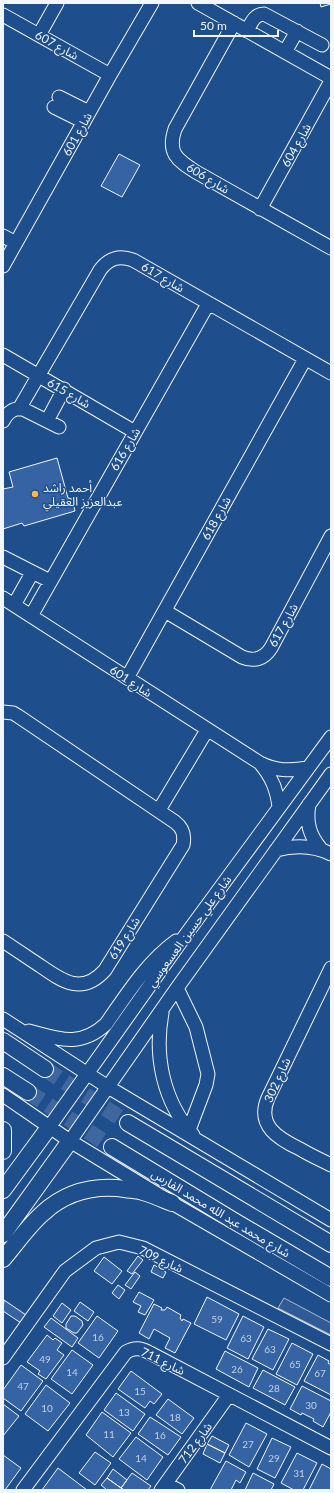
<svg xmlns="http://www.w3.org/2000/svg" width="334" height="1493" viewBox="0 0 334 1493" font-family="Lato,'Noto Sans Arabic',sans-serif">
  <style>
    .built { fill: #305b95; stroke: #a8bbd7 }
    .building { fill: #3563a3; stroke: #f2f6ff }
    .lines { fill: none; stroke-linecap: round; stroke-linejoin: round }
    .major-tunnel { stroke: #3f679d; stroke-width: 16; stroke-dasharray: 16 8; stroke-linecap: butt }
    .minor-casing { stroke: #f2f6ff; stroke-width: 15 }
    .major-casing { stroke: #f2f6ff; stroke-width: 18 }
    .minor { stroke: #1f4e8c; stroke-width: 13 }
    .major { stroke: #1f4e8c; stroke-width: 16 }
    .poi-dot { fill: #ffb74d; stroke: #1f4e8c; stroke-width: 1.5 }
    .labels { text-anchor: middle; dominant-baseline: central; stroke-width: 3; stroke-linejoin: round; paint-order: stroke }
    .number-label { font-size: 10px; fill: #c3d1e8 }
    .street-label { font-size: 12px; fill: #f2f6ff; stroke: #1f4e8c }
    .poi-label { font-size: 12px; fill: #f2f6ff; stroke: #1f4e8c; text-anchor: start }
  </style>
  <rect width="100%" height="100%" fill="#1f4e8c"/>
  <path class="built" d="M284,1298L331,1323V1335L278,1308Z"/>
  <path class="building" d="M320,3H331V4L321,7Z
    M119,154L140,165L122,197L101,186Z
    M57,458L68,498L72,499L75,511L24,526L22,523L3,529V489L13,487L9,472Z
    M138,1256L143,1260L132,1274L127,1271Z
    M104,1257L122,1271L112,1284L94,1271Z
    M154,1265L166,1272L163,1278L151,1272Z
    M135,1272L140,1276L131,1289L125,1285Z
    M118,1285L125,1290L119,1299L112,1293Z
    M139,1292L154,1300L145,1315L138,1312L141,1306L133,1302Z
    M207,1297L239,1314L226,1340L194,1324Z
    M4,1300L26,1315L21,1323L3,1311Z
    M80,1302L94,1312L88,1321L74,1311Z
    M62,1303L71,1310L62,1323L53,1316Z
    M154,1304L162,1308L161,1310H165L167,1307L181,1315L180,1318L182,1321L183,1319L191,1323L175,1353L165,1348L170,1338L154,1329L149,1339L139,1333Z
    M71,1316H75L82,1321L83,1325L77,1333H74L66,1328V1324Z
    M97,1316L118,1331L99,1358L78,1343Z
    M243,1316L264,1327L248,1359L227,1348Z
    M51,1318L78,1338L72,1347L44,1327Z
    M268,1329L289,1339L273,1370L252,1359Z
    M47,1335L53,1340L55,1338L62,1343L57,1350L64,1355L46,1379L38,1374L40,1371L27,1362Z
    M292,1343L313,1354L297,1385L276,1374Z
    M72,1350L93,1365L72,1394L51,1379Z
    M225,1351L258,1368L249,1387L216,1369Z
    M318,1355L329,1361L328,1363L331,1365V1395L304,1381Z
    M21,1365L43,1381L21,1411L3,1398V1390Z
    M263,1370L295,1387L285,1405L253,1388Z
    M131,1371L162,1394L154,1404L150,1401L145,1408L118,1389Z
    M46,1385L70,1403L48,1431L25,1414Z
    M302,1386L331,1401V1412L323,1427L313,1421L314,1419L302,1413L301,1415L290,1409Z
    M116,1393L145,1414L133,1431L104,1410Z
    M168,1399L194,1418L182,1434L156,1415Z
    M3,1404L19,1416L3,1436Z
    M102,1412L131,1433L113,1457L86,1435Z
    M150,1417L181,1437L168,1455L138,1434Z
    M246,1423L267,1434L249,1467L229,1455Z
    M212,1436L229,1445L225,1453L207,1444Z
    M136,1437L163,1457L147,1480L119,1459Z
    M272,1438L291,1447L275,1478L257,1469Z
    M207,1444L225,1453L220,1463L203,1454Z
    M95,1452L111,1463L95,1485L79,1473Z
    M297,1453L317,1463L303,1490H294L281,1483Z
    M3,1455L21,1468L5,1490H3Z
    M226,1461L246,1472L240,1483L236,1480L231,1490H210Z
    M322,1464L331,1469V1490H309Z
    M58,1468L87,1490H42Z
    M113,1469L127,1480L121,1488L107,1478Z
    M132,1473L151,1486L148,1490H124L121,1488Z
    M253,1473L274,1484L271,1490H245Z
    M107,1478L121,1488L124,1490H107L101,1485Z"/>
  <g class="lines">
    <path class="major-tunnel" d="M45,1069L128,1123
      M28,1092L112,1147"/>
    <defs>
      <path id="minor" d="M198,3L331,78
        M3,15L110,75
        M234,23L175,129C167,153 177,160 196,172L331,248
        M247,31C251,24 254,14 264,14L322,45
        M39,35L57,3
        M285,52L297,31
        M59,97L89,112
        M54,107L84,122
        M260,209L331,81
        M3,236L16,243
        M3,266L110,75L152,3
        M3,355L135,432
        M19,409L100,270C109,258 119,255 133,260L331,373
        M3,421C8,412 13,408 23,409L59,427
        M47,421L64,389
        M3,557L50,581
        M3,598L260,763C276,771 290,771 308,768
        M14,605L32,573
        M165,611L242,657C254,662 264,659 271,648L331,536
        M31,616L208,304
        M127,678L305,359
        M3,712L13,713L18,716L175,822C183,828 185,835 183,845L105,970C82,996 62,981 39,965C27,957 15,949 3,941
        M260,763C272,777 277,790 279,807
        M309,804C306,822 309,835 321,849
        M159,810L207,730
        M276,850C295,845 313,845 331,854
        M331,968L268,1098C256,1126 279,1139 300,1149C310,1155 321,1160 331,1165
        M177,988L196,1027L208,1074L206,1085L189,1130
        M162,1013C154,1056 163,1101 193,1135
        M3,1019L108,1087L331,1220
        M29,1031C59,1039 80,1048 106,1024C127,994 146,963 176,941
        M3,1095L70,1141L172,1203L331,1295
        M50,1126L187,933L331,737
        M70,1141L177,988L331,774
        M3,1358L65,1271L96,1248L119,1242L143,1248L331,1344
        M166,1484L178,1490
        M23,1490L126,1352C135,1347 141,1348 150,1353L331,1448
        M161,1490L229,1395"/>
      <path id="major" d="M3,1041L45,1069
        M3,1076L28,1092
        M128,1123L331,1244
        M3,1130V1151
        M112,1147L234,1221L331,1278
        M3,1190L50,1126
        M3,1234L70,1141
        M3,1259C16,1244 28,1226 43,1213C66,1192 95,1185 125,1189C131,1190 138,1190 143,1192C153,1195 162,1199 172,1203"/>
    </defs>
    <use href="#minor" class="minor-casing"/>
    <use href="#major" class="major-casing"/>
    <use href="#minor" class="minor"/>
    <use href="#major" class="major"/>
  </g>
  <circle class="poi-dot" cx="35" cy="494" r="4"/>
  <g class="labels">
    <g class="number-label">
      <text x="217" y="1319">59</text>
      <text x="98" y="1337">16</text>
      <text x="246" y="1338">63</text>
      <text x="270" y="1349">63</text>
      <text x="45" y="1359">49</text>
      <text x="295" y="1364">65</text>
      <text x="237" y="1369">26</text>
      <text x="72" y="1372">14</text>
      <text x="320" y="1373">67</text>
      <text x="23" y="1386">47</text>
      <text x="274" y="1388">28</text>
      <text x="140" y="1391">15</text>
      <text x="311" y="1405">30</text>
      <text x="47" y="1408">10</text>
      <text x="124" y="1412">13</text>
      <text x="175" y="1417">18</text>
      <text x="109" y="1434">11</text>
      <text x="160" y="1435">16</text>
      <text x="248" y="1444">27</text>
      <text x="141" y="1458">14</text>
      <text x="274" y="1458">29</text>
      <text x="299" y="1473">31</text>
    </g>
    <g class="street-label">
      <text transform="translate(57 45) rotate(29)">شارع 607</text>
      <text transform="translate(77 134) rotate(-61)">شارع 601</text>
      <text transform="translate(296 145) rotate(-61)">شارع 604</text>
      <text transform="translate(208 178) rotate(31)">شارع 606</text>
      <text transform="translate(163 277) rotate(30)">شارع 617</text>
      <text transform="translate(69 393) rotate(30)">شارع 615</text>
      <text transform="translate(125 449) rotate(-60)">شارع 616</text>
      <text transform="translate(216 518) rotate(-61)">شارع 618</text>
      <text transform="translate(283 625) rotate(-61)">شارع 617</text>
      <text transform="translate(131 681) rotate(33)">شارع 601</text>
      <text transform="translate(189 931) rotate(-54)">شارع علي حسين العسعوسي</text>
      <text transform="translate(124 938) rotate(-58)">شارع 619</text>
      <text transform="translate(277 1080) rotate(-66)">شارع 302</text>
      <text transform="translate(221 1213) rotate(31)">شارع محمد عبد الله محمد الفارس</text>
      <text transform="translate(161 1259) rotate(25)">شارع 709</text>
      <text transform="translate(163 1361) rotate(26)">شارع 711</text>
      <text transform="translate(195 1443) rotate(-54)">شارع 712</text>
    </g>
    <g class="poi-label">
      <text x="43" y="487">أحمد راشد<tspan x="43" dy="14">عبدالعزيز العقيلي</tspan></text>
    </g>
  </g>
  <rect width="334" height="1493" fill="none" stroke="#f2f6ff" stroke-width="8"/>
  <path d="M194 30v6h84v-6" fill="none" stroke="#f2f6ff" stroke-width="2"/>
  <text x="200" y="30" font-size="12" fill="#f2f6ff" stroke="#1f4e8c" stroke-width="3" paint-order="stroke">50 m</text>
</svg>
